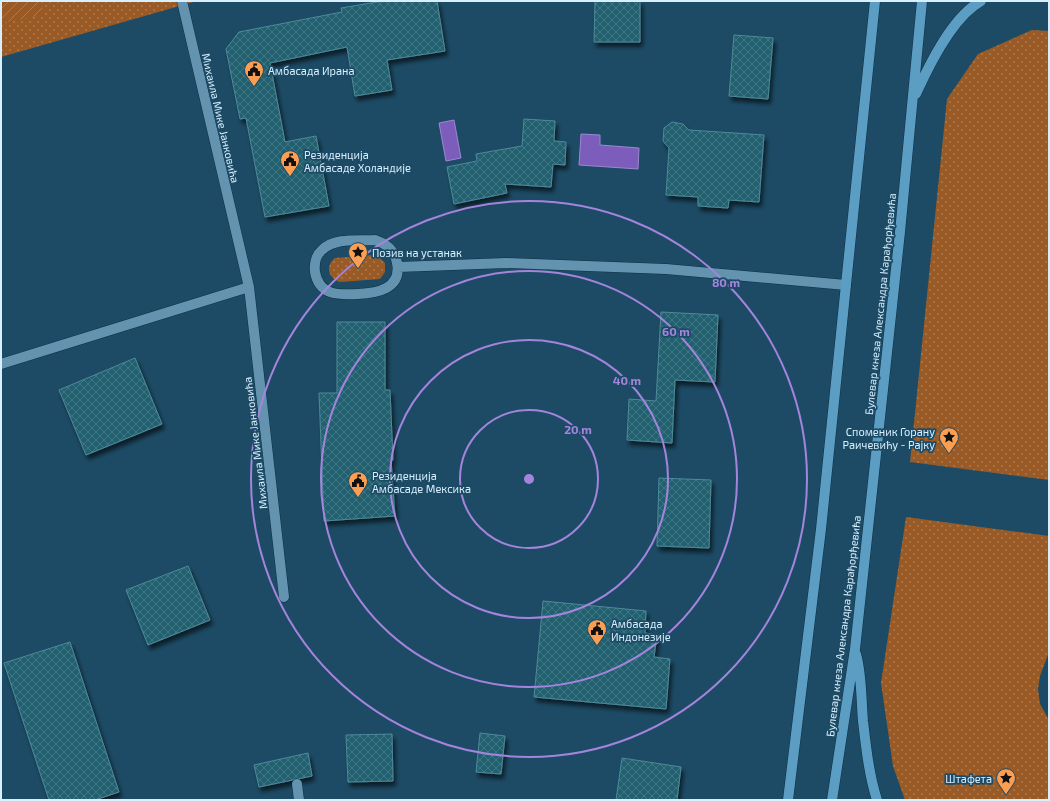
<svg xmlns="http://www.w3.org/2000/svg" width="1050" height="801" viewBox="0 0 1050 801" font-family="'Exo 2',sans-serif">
  <style>
    .grass { fill: url(#grass-dots) }
    .garden { fill: url(#garden-furrows) }
    .water { fill: #7d5dbc; stroke: #9889d0 }
    .building { fill: url(#building-cross-hatch); stroke: #4e8a9a; filter: url(#shadow) }
    .lines { fill: none; stroke-linecap: round; stroke-linejoin: round }
    .minor-casing { stroke: #0c3044; stroke-width: 11 }
    .secondary-casing { stroke: #0c3044; stroke-width: 11 }
    .minor { stroke: #6493b0; stroke-width: 10 }
    .secondary { stroke: #5c9dc3; stroke-width: 10 }
    .ring { fill: none; stroke: #a484dc; stroke-width: 2 }
    .labels { text-anchor: middle; dominant-baseline: central; stroke-width: 3.5; stroke-linejoin: round; paint-order: stroke }
    .poi-label { font-size: 11px; fill: #d7efff; stroke: #1d4b65; text-anchor: start }
    .street-label { font-size: 11px; fill: #d7efff; stroke: #1d4b65 }
    .centre { fill: #a484dc; stroke: #1d4b65; stroke-width: 2 }
    .ring-label { font-size: 12px; text-anchor: middle; font-weight: bold; fill: #a484dc; stroke: #1d4b65; stroke-width: 3.5; stroke-linejoin: round; paint-order: stroke }
  </style>
  <defs>
    <pattern id="grass-dots" width="8" height="8" patternUnits="userSpaceOnUse"><rect width="8" height="8" fill="#995a26"/><path d="M2 2h.1M6 6h.1" fill="none" stroke="#ab7a51" stroke-width="1.8" stroke-linecap="round"/></pattern>
    <pattern id="garden-furrows" width="10" height="10" patternUnits="userSpaceOnUse"><rect width="10" height="10" fill="#995a26"/><path d="M-1 1l2-2M0 10L10 0M9 11l2-2" fill="none" stroke="#ab7a51"/></pattern>
    <pattern id="building-cross-hatch" width="8" height="8" patternUnits="userSpaceOnUse"><rect width="8" height="8" fill="#21606f"/><path d="M0 0l8 8M0 8l8-8" fill="none" stroke="#407785"/></pattern>
    <filter id="shadow"><feDropShadow dx="2.5" dy="4.5" stdDeviation="2" flood-color="#0009"/></filter>
  </defs>
  <rect width="100%" height="100%" fill="#1d4b65"/>
  <path class="grass" d="M1,1H197L1,57Z
    M1032,30L1049,31V480L910,462L947,99L978,54Z
    M373,255L379,257L385,263V272L380,279L340,282C328,278 325,266 335,258Z
    M906,517L1049,536V652L1040,676L1038,689L1040,704L1049,720V800H905L893,766L881,683Z"/>
  <path class="garden" d="M1,1H41L44,15L1,23Z"/>
  <path class="water" d="M454,120L461,158L446,161L439,123Z
    M581,134L600,135V145L639,148L638,169L579,165Z"/>
  <path class="building" d="M383,1H437L445,51L387,60L392,90L355,96L347,47L270,63L285,142L316,136L329,206L265,217L246,118L240,119L226,49L239,32L342,12L341,8Z
    M595,1H640V42H594Z
    M734,35L773,38L768,99L729,96Z
    M524,119L555,121L554,141L566,142L565,165L553,164L551,187L505,184L507,193L454,204L447,167L477,161L476,154L522,146Z
    M672,122L683,124L689,130L764,135L759,202L729,200L728,208L698,206V197L666,195L669,148L663,141L664,128Z
    M661,312L718,315L715,382L675,380L672,443L627,440L629,399L656,401Z
    M337,322H385V390H390L393,460H391L395,516L324,521L319,393H337Z
    M135,358L162,424L86,455L59,390Z
    M659,478L711,480L709,548L657,546Z
    M188,566L210,620L148,645L126,590Z
    M543,601L646,611L645,633L657,635L654,657L670,659L666,709L534,697Z
    M70,642L119,792L95,800H49L4,663Z
    M480,733L505,736L501,774L476,772Z
    M392,734L393,781L348,782L346,735Z
    M308,753L312,776L259,787L254,765Z
    M622,758L681,767L677,800H616Z"/>
  <g class="lines">
    <defs>
      <path id="minor" d="M182,1L249,287L284,597
        M375,240C387,244 395,251 397,263C402,289 377,293 358,294C339,295 319,296 315,272C314,264 316,255 322,250C335,237 359,241 375,240Z
        M398,267L506,263L666,269L846,285
        M1,364L249,287
        M297,784L299,800"/>
      <path id="secondary" d="M916,94C929,65 952,17 981,1
        M856,654C862,676 861,698 863,721C866,747 869,775 877,800
        M788,800L821,529L875,1
        M832,800L855,649L900,232L922,1"/>
    </defs>
    <use href="#minor" class="minor-casing"/>
    <use href="#secondary" class="secondary-casing"/>
    <use href="#minor" class="minor"/>
    <use href="#secondary" class="secondary"/>
  </g>
  <g class="ring">
    <circle cx="529" cy="479" r="69"/>
    <circle cx="529" cy="479" r="139"/>
    <circle cx="529" cy="479" r="208"/>
    <circle cx="529" cy="479" r="278"/>
  </g>
  <defs>
    <symbol id="civic-pin" viewBox="-11 -11 22 30"><path d="M0 17L-7.5 6A9.5 9.5 0 1 1 7.5 6Z" fill="#fc9e52" stroke="#1d4b65"/><path d="M-.6-6.5H3V-4.5H.6V-3L4-1V1h2V6H-6V1h2V-1L-.6-3ZM-1.2 2.5V6h2.4V2.5Z" fill="#111"/></symbol>
    <symbol id="sight-pin" viewBox="-11 -11 22 30"><path d="M0 17L-7.5 6A9.5 9.5 0 1 1 7.5 6Z" fill="#fc9e52" stroke="#1d4b65"/><path d="M0-6L1.8-2.2L6-1.7L2.9 1.2L3.7 5.4L0 3.3L-3.7 5.4L-2.9 1.2L-6-1.7L-1.8-2.2Z" fill="#111"/></symbol>
  </defs>
  <g fill-rule="evenodd">
    <use href="#civic-pin" x="243" y="59" width="22" height="30"/>
    <use href="#civic-pin" x="279" y="149" width="22" height="30"/>
    <use href="#sight-pin" x="347" y="241" width="22" height="30"/>
    <use href="#sight-pin" x="938" y="426" width="22" height="30"/>
    <use href="#civic-pin" x="347" y="470" width="22" height="30"/>
    <use href="#civic-pin" x="586" y="618" width="22" height="30"/>
    <use href="#sight-pin" x="995" y="767" width="22" height="30"/>
  </g>
  <g class="labels">
    <g class="poi-label">
      <text x="268" y="70">Амбасада Ирана</text>
      <text x="304" y="154">Резиденција<tspan x="304" dy="13">Амбасаде Холандије</tspan></text>
      <text x="372" y="252">Позив на устанак</text>
      <text x="935" y="431" text-anchor="end">Споменик Горану<tspan x="935" dy="13">Раичевићу - Рајку</tspan></text>
      <text x="372" y="475">Резиденција<tspan x="372" dy="13">Амбасаде Мексика</tspan></text>
      <text x="611" y="623">Амбасада<tspan x="611" dy="13">Индонезије</tspan></text>
      <text x="992" y="778" text-anchor="end">Штафета</text>
    </g>
    <g class="street-label">
      <text transform="translate(221 118) rotate(77)">Михаила Мике Јанковића</text>
      <text transform="translate(880 304) rotate(-84)">Булевар кнеза Александра Карађорђевића</text>
      <text transform="translate(255 443) rotate(-97)">Михаила Мике Јанковића</text>
      <text transform="translate(843 626) rotate(-83)">Булевар кнеза Александра Карађорђевића</text>
    </g>
  </g>
  <circle cx="529" cy="479" r="6" class="centre"/>
  <g class="ring-label">
    <text x="726" y="287">80 m</text>
    <text x="676" y="336">60 m</text>
    <text x="627" y="385">40 m</text>
    <text x="578" y="434">20 m</text>
  </g>
  <rect width="1050" height="801" fill="none" stroke="#d7efff" stroke-width="4"/>
</svg>
